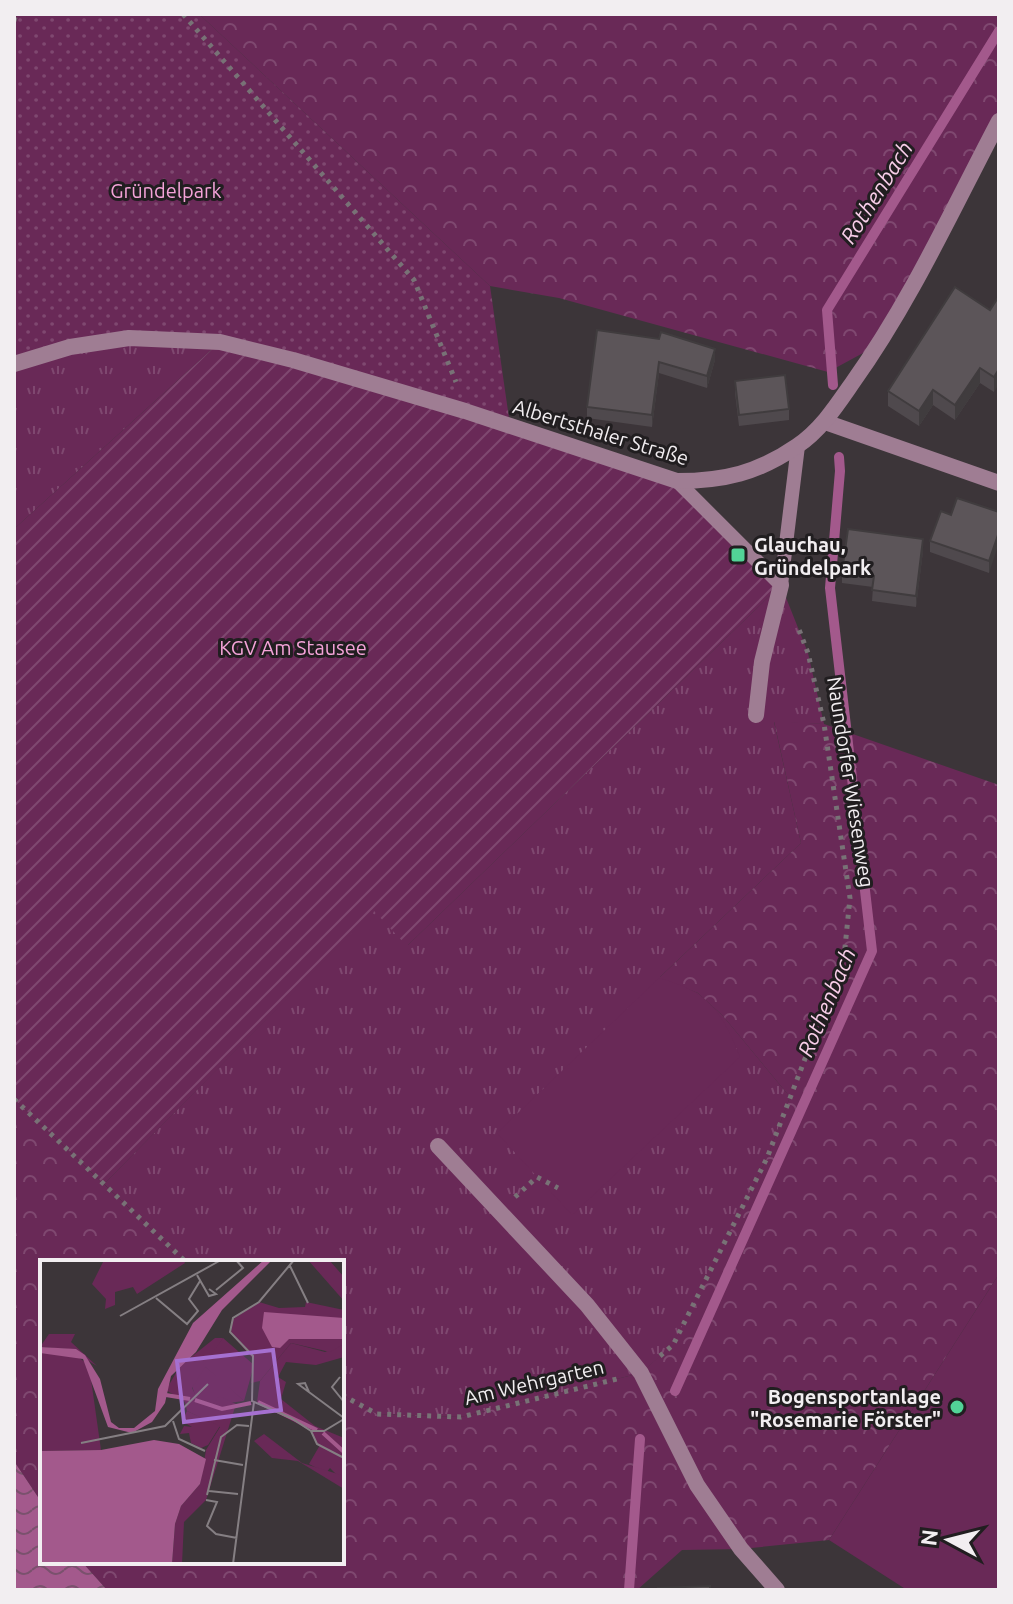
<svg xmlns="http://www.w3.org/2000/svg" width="1013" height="1604" viewBox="0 0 1013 1604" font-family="Ubuntu,sans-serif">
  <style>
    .grass { fill: url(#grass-tufts) }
    .forest { fill: url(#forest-crowns) }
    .park { fill: url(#park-dots) }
    .garden { fill: url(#garden-furrows) }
    .pitch { fill: #692957 }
    .water { fill: url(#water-waves) }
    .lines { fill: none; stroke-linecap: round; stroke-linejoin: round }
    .stream { stroke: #a3598c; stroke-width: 10 }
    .path { stroke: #787276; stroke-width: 5; stroke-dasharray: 4 6; stroke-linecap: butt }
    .service { stroke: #9f7d93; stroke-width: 14 }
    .minor { stroke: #9f7d93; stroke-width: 16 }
    .tertiary { stroke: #9f7d93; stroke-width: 16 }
    .wall { fill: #4f494d }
    .shaded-wall { fill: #403c3e }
    .building { fill: #5c5559; stroke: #403c3e; stroke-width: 2 }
    .poi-dot { fill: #52d397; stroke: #211e20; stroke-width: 3 }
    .labels { text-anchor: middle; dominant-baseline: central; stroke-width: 6; stroke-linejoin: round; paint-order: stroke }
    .park-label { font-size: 20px; fill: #f5a3d9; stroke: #211e20 }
    .street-label { font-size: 20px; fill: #f2eef1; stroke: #211e20 }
    .poi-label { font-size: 20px; font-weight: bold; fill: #f2eef1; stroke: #211e20; text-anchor: start }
    .water-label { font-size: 22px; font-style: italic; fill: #f9cee9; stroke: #211e20 }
    .inset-river { fill: none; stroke: #a3598c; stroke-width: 4 }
    .inset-road { fill: none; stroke: #857f83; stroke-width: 2 }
    .view { fill: #a570d0; fill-opacity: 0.15; stroke: #a570d0; stroke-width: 4 }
    .inset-edge { fill: none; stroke: #f2eef1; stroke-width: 4 }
  </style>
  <defs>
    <pattern id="grass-tufts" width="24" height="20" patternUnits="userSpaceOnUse" patternTransform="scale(2)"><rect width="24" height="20" fill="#692957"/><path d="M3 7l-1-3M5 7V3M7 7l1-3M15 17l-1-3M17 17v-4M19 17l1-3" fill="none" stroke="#7f4870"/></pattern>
    <pattern id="forest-crowns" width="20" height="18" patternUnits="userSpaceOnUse" patternTransform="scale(2)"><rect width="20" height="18" fill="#692957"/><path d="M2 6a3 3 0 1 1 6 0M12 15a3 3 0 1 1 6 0" fill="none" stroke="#7f4870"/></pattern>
    <pattern id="park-dots" width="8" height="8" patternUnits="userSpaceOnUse" patternTransform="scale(2)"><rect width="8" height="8" fill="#692957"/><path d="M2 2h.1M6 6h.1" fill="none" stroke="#7f4870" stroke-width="1.8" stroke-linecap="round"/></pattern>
    <pattern id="garden-furrows" width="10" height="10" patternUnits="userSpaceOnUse" patternTransform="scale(2)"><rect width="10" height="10" fill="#692957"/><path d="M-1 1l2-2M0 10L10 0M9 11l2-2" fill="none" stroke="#7f4870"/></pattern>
    <pattern id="water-waves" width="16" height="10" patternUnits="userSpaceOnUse" patternTransform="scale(2)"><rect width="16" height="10" fill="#a3598c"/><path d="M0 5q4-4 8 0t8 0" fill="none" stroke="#7a516d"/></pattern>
  </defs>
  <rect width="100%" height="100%" fill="#3c3539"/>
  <path class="grass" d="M220,342L14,529V364L70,347Z
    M781,585L808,653L824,724L774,722L801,843L660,977L698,993L723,1016L790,1097L767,1158L673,1345L641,1373L461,1417L377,1414L342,1395V1262H186L104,1184L374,910L408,945Z"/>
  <path class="forest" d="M199,14H999V121L876,346L828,372L559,298L490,286Z
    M774,721L824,724L999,785V1274L829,1540L741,1549L682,1550L637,1590H107L82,1562H342V1395L377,1414L461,1417L641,1373L673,1344L767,1158L790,1097L723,1016L698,993L659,978L801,843Z
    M14,1099L186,1262H42V1503L14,1461Z"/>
  <path class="park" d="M14,14H199L490,286L510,425L293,360L129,338L14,364Z"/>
  <path class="garden" d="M220,342L677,481L781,585L407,946L374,911L104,1184L14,1099V529Z"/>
  <path class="pitch" d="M659,978C709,992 721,1010 740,1057L572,1215L497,1133Z
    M999,1274V1590H907L829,1540Z"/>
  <path class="water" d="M14,1461L42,1503V1562H82L107,1590H14Z"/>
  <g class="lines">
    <path class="stream" d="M833,385L827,310L999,31
      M675,1391L872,951L830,588L840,471L839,457
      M629,1590L640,1439"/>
    <path class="path" d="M183,14L414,280L456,382
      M14,21L16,14
      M14,1099L186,1262
      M515,1197L537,1177L558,1188
      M660,1356L673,1345L767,1158L844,957L850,898L824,724L808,653L798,627
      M342,1395L377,1414L461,1417L617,1379"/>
    <path class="service" d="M677,481L781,585
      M781,585L798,446"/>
    <path class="minor" d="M825,422L999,483
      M756,715L762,662L781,585
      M438,1146L587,1305L641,1373L697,1485L741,1549L777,1590"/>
    <path class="tertiary" d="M14,364L70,347L129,338L220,342L293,360L465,411L677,481C724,481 758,473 797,446C821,430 837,405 853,382C911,301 953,208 999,121"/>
  </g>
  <path class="wall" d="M999,296L994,392L980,383L955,420L933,405L919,426L888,406V391L990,310Z
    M659,339L715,360L707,388L659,373L652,427L587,418V407Z
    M735,381L789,409V420L739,426L735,393Z
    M999,512L989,573L930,552V541L951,515Z
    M923,551L916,607L872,601L873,587L842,583V572Z"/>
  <path class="shaded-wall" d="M715,349V360L707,388V376Z
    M659,362V373L652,427V415Z
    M980,368V383L955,420V405Z
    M999,369V384L994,392V377Z
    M933,390V405L919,426V411Z
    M999,532V543L989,573V561Z
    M923,539V551L916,607V596Z"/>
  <path class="building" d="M955,287L990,310L999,296V369L994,377L980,368L955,405L933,390L919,411L888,391Z
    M597,330L659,339L661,332L715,349L707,376L659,362L652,415L587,407Z
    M785,375L789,409L739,415L735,381Z
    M957,498L999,512V532L989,561L930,541L941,511L951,515Z
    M848,529L923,539L916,596L872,590L874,576L842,572Z
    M710,1586V1590H658V1588Z"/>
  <g class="poi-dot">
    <rect x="730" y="547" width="16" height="16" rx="4"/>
    <circle cx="957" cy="1407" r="8"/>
  </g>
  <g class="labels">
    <g class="park-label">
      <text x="166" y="190">Gründelpark</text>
      <text x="293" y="647">KGV Am Stausee</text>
    </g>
    <g class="street-label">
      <text transform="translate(601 432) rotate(17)">Albertsthaler Straße</text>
      <text transform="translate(851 782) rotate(81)">Naundorfer Wiesenweg</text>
      <text transform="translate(534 1382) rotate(-13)">Am Wehrgarten</text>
    </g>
    <g class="poi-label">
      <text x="754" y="544">Glauchau,<tspan x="754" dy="23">Gründelpark</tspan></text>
      <text x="941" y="1396" text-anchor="end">Bogensportanlage<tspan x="941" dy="23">"Rosemarie Förster"</tspan></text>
    </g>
    <g class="water-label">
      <text transform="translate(876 192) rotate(-58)">Rothenbach</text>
      <text transform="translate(826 1002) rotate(-67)">Rothenbach</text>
    </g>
  </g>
  <g transform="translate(40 1260)">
    <rect width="304" height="304" fill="#3c3539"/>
    <path d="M268,0H289L304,17V41ZM0,93L35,95L49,105L61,190L0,191ZM163,105L181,119L204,141L173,145L156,138L151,123ZM280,185L304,198V222L290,208L286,213L269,204Z" fill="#692957"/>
    <path d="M9,74H35L31,82L57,106L28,89L0,87ZM175,78H183L152,128L158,140L173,145L179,136L196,144L166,240L144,262L142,304H132L135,264L141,246L160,224L166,190L180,167L147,151L145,142L126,130L140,106ZM251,83L285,92L304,84V97L276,105L246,102L238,117L246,122L241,139L275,166L304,178V198L277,184L271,171L217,142L220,121ZM224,174L262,203L301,215L304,229L258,201L232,198L214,181Z" fill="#692957"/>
    <path d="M219,42L239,48L265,47L266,42L304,50V84L290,92L251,83L220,121L211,123L214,100L191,74L192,60Z" fill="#692957"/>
    <path d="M64,0H143L145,3L97,34L93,27L75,32V45L65,49L66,39L52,24ZM183,78L214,105L204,141L163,105Z" fill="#692957"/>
    <path d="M147,151L180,166L168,185L161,188L151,183L149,173L140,174L144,166L152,167L142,161Z" fill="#692957"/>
    <path d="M224,0H232L182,50L156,92L131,116L125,143L112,162L92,173L68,167L43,99L0,93V87L36,89L45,95L60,119L71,162L79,168H94L115,151L118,129L153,63ZM224,52L304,58V79H249L240,88L232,87L222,68ZM114,180L139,184L166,199L160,224L141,246L135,264L132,304H0V191L61,190Z" fill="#a3598c"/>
    <path class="inset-river" d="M126,135L150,139M155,140L182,149L211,143M218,142L277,170M283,173L304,192"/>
    <path class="inset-road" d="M254,0L219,42L193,58L190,72L213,96L212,141L251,158L271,171L277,184L304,198M250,6L268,43M157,15L169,36L176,34L169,29M176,30L203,8L196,0M116,38L147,64L158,51L149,39L160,21M80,56L181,0M300,117L292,127L304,142M269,132L265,123L258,124L304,158M133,161L139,179L165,191M271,171H284L304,159M41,183L125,166L168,124M174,200L203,205M169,231L198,234M167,235L181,177L197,165L209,166M166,240L177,242L167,266L176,274L197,278M193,304L214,142"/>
    <path class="view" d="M233,90L241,150L144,162L137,101Z"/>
    <rect width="304" height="304" class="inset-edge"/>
  </g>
  <rect width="1013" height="1604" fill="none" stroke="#f2eef1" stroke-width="32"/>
  <g transform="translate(949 1540) rotate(277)" stroke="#211e20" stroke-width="6" paint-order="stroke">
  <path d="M0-6L14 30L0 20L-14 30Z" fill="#f2eef1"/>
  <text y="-12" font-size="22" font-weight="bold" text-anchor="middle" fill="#f2eef1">N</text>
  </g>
</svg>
